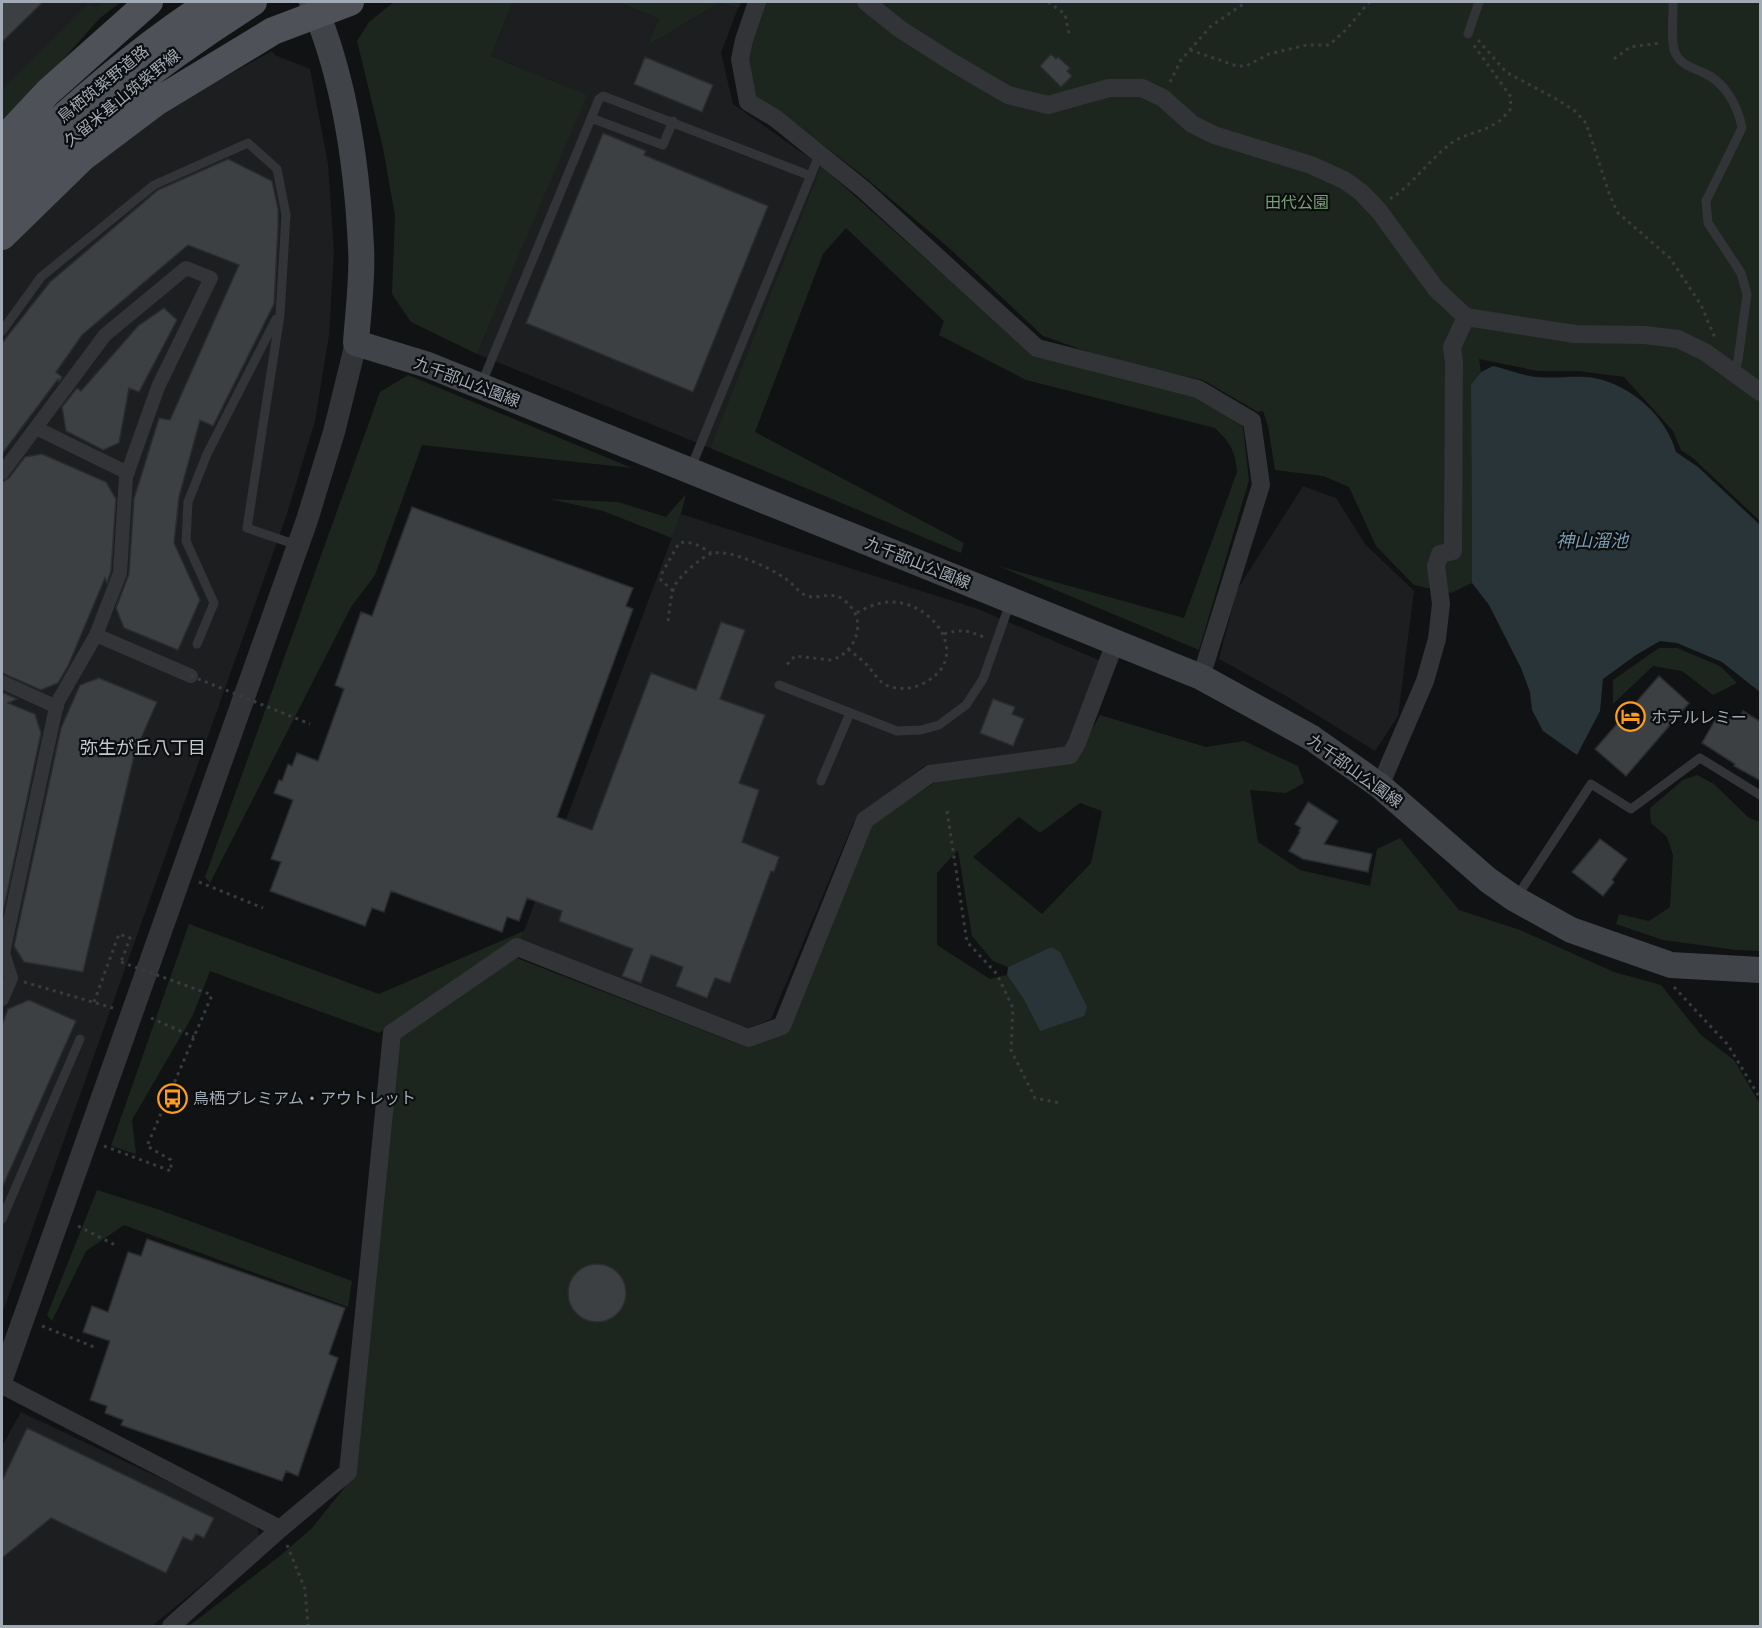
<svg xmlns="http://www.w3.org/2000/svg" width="1762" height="1628" viewBox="0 0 1762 1628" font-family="Poppins,'Noto Sans JP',sans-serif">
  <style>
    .built { fill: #1d1e20 }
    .green { fill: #1d261e; fill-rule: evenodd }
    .water { fill: #293439 }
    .building { fill: #3d4043; stroke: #2b2c2f; stroke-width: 1.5 }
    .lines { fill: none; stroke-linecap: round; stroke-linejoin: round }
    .path { stroke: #383b3f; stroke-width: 3; stroke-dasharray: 3 4.5; stroke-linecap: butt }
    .service { stroke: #323438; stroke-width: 9 }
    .pedestrian { stroke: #323438; stroke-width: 14 }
    .minor { stroke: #323438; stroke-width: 18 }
    .tertiary { stroke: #323438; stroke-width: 22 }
    .secondary { stroke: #404348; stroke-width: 26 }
    .primary { stroke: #4e5158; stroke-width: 28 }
    .path-bridge { stroke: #383b3f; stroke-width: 3; stroke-dasharray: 3 4.5; stroke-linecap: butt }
    .labels { text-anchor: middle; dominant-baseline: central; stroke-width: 4.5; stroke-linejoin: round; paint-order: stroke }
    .street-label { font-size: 16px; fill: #a2aab5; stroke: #0c0d0e }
    .park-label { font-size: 16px; fill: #79a177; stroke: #0c0d0e }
    .poi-label { font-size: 16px; fill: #a2aab5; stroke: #0c0d0e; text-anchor: start }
    .water-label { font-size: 18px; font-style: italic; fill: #769db3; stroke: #0c0d0e }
    .neighbourhood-label { font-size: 18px; fill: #c3c8d1; stroke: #0c0d0e }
  </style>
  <rect width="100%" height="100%" fill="#111213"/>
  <path class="built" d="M2,2H102L96,7L88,6L2,88Z
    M513,2H617L659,19L649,44L719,3L738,8L721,53L733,104L821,166L710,448L477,354L586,95L491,56Z
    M272,51L275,55L310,69L328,164L334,252L329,335L315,421L286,517L2,1314V251L90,169L157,114Z
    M1303,486L1336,498L1365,544L1414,591L1398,716L1375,751L1286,696L1219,659L1237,590Z
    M681,514L978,609L1101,661L1066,747L924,766L854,821L771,1019L742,1031L521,939Z
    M21,1412L257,1524L259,1538L152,1626H2V1446Z"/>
  <path class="green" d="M102,2H121L100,18L2,128V88L88,5L96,7Z
    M394,2H513L491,56L587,95L477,354L411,322L392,294L395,216L383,148L357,41L369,22Z
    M617,2H742L738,8L719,3L648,45L659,19Z
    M762,2H1760V521L1694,459L1681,450L1673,431L1624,377L1578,371H1538L1479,359L1481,372L1471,386L1472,583L1451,593L1414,585L1376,546L1349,487L1323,476L1275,470L1268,426L1263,411L1258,412L1203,380L1135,365L1083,350L1043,336L949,248L867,179L781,112L756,98L746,58Z
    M821,166L1035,356L1198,397L1243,427L1249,480L1199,650L998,566L1184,618L1237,472C1235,450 1231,444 1215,428L1026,380L939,335L944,321L846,228L823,254L755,432L964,543L961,553L710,448Z
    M408,375L632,468L422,445L375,575L351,607L210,883L205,877L380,392Z
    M686,494L681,514L672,538L603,511L550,499L618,502L666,517Z
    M1659,648H1677L1720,666L1737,683L1713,695L1682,671L1653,666L1613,704V680Z
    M1100,715L1206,747L1244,741L1298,766L1304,783L1286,793L1250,790L1258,842L1300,870L1370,886L1377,849L1400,838L1459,910L1520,930L1614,972L1661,985L1701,1035L1734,1060L1760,1104V1626H189L281,1555L312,1528L357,1472L398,1039L514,957L746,1047L786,1031L869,826L937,781L1073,763ZM1080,803L1102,811L1091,863L1042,914L973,857L1019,817L1040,833ZM958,850L972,936L993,961L1008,967L1051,947L1040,1031L1023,998L1007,975L990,979L937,945V873Z
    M1697,775L1714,784L1749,818L1760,822V951L1736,950L1663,940L1616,924L1619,914L1649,921L1670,907L1673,855L1667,837L1651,823L1650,808L1683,780Z
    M189,924L379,994L524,931L521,939L379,1033L210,971L193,1015L132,1120L136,1154L111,1146Z
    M97,1190L160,1210L352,1281L348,1307L124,1225L86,1251L52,1321L47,1315Z"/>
  <path class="water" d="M1493,366C1507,369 1523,376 1538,377C1556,379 1576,375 1594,378C1631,385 1666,416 1676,452L1698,467L1759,524L1760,529V692L1722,662L1677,643L1660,641L1636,655L1603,679L1600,711L1577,755L1543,731L1532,710L1530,692L1521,668L1489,605L1472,583L1471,385L1481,372Z
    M1051,947L1060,952L1087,1007L1084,1016L1040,1031L1023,998L1007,975L1008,967Z"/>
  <path class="building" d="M2,2H43L2,42Z
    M1051,54L1056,59L1058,57L1070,68L1067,71L1072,76L1061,87L1040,66Z
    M645,57L713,85L702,112L634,84Z
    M603,133L646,151L644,155L768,206L693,392L526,323Z
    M228,159L272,181L278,209V228L274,304L213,426L200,420L179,497L174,543L200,600L178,650L124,628L116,608L129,574L134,499L159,418L170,420L239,265L188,245L82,335L56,372L62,377L59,382L58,379L2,454V343L50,282L158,190Z
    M164,308L177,320L139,392L129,388L119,443L103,450L66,431L62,407L77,388L81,391L138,326Z
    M42,454L106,482L116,499L111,571L107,583L105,578L68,666L58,683L41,690L2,673V482L9,478L25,457Z
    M412,507L633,588L626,606L633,609L557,817L592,830L651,673L696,690L721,622L745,630L720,699L765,715L739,783L759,790L742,842L779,857L774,872L771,871L730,983L715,978L707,998L676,986L683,967L651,955L641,983L622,976L633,949L559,921L562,911L527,898L519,921L507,917L502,932L391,891L384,912L372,908L365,926L270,891L281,862L271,859L293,800L274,793L279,780L282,781L288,764L292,766L297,753L318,761L344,689L335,685L361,612L372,616Z
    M1659,676L1689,703L1626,776L1595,749Z
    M99,678L157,702L135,752L83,972L24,962L14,946L61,728L80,685Z
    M2,692L17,699L8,703L35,714L41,733L2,917Z
    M993,699L1015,707L1012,714L1024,719L1013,746L980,733Z
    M1743,711L1761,722V781L1734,766L1735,764L1702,743L1718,715L1729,720L1733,714L1739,718Z
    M1308,802L1338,821L1324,844L1372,854L1368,872L1303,859L1289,851L1300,832L1299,831L1301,828L1295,824Z
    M1600,839L1627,859L1612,880L1614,882L1603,896L1572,872Z
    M29,1000L76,1021L2,1188V1025L8,1009Z
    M147,1239L345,1308L329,1354L338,1358L298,1476L286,1471L282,1481L121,1425L123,1420L105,1413L107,1406L90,1400L110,1341L83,1332L92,1306L108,1312L128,1252L141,1256Z
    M568 1293a29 29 0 1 1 58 0a29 29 0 1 1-58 0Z
    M27,1428L214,1518L204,1538L196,1534L192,1541L183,1537L166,1573L51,1518L2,1558V1481Z"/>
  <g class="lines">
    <path class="path" d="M1048,2L1065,14L1069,34
      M1478,40L1506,72L1558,100L1575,111L1586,123L1609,193L1617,212L1670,258L1701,305L1715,338
      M1190,50L1237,66H1246L1269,54L1307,45H1329L1346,30L1369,2
      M1614,59L1630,47L1660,43
      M1170,82L1181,60L1210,27L1246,2
      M1390,199C1414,184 1430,158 1453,142C1467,133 1483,132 1496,123C1502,120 1506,114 1510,110L1511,97L1473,44
      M673,591L661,580L662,573L679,543C690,540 702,547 711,553
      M668,621C670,610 670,595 675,585C680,576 703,555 713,553C732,550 771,568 786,579C792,583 797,590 803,594C813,601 828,592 839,597C843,598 847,603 850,606C867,624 854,654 831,660L795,656L785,667
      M944,634C960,629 968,630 983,637
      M848,649C854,654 860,658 866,664C873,671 878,682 888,686C900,690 913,689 924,683C973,658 934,601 890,602C878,602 866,608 856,613
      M947,811L967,942L997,974L1013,1008L1011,1050L1035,1098L1060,1103
      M199,882L263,908
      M24,982L113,1008
      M1674,987L1728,1045L1760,1098
      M94,1002L119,934L130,938L121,962
      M151,1018L194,1037
      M104,1146L171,1171V1160L147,1146L212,995
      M78,1226L115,1245
      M42,1326L94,1347
      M287,1545L305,1589L308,1626"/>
    <path class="service" d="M1673,2C1674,15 1669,46 1677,56C1683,66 1694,68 1704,73C1725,82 1738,106 1742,128L1706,201L1708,223L1741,273L1747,294L1738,360L1734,374
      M1468,34L1479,2
      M591,118L663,145L673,121
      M2,331L41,277L154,185L248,143L277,169L286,215L280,315L247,528L297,545
      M481,385L599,99L603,96L811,176
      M690,470L820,153
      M197,644L214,603L186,541L188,502L207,454L276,319
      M779,685L897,731L921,730L939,725L966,705L983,679L1010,603
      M821,781L850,713
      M1516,898L1591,784L1631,809L1700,758L1760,795
      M2,1219L80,1039"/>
    <path class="pedestrian" d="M36,428L128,473
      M2,473L105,335L186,268L211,278L158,387L126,477L120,573L96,635L57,703L3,953L11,978L2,999
      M96,635L191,676
      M2,682L57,707"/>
    <path class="minor" d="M757,2L744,40L740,59L748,102L775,118L863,189L1037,348L1198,389L1252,421L1261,485L1201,677
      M866,2L900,29L950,61L1008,95L1048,105L1109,88H1142L1163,98L1192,124L1214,135L1311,165L1344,180L1361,192L1379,211L1436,289L1466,317L1575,334L1645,335L1678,339L1705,352L1760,392
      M1380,786L1425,681L1437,639L1441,604L1436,566L1440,554L1453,551L1454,362L1452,347L1466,317
      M2,1385L280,1529
      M171,1626L280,1529L348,1472L392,1033L517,947L748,1038L782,1026L865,820L930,774L1070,755L1077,743L1115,643"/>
    <path class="tertiary" d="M2,1379L307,520L334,432L356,343"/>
    <path class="secondary" d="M312,2C345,77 357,165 361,247C363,278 358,311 356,343L428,365L1201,677L1312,738L1380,786L1488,880L1515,899L1571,930L1671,965L1760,970"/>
    <path class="primary" d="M2,141L48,92L149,2
      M2,174C66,112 135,51 211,2
      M2,205C72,128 165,58 253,2
      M2,236L83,157L156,102L273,31L350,2"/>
    <path class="path-bridge" d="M191,676L310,724
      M121,962L212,995"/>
  </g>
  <defs>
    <symbol id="hotel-ring" viewBox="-11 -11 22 22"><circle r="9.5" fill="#0c0d0e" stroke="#fe9c1e" stroke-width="1.5"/><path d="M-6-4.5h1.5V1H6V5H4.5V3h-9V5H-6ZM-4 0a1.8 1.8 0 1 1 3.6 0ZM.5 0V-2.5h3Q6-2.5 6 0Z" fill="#fe9c1e"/></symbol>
    <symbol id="bus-ring" viewBox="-11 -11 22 22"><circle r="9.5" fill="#0c0d0e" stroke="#fe9c1e" stroke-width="1.5"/><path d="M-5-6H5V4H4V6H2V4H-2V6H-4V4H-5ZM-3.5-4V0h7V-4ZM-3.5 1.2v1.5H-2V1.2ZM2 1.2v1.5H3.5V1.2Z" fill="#fe9c1e"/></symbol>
  </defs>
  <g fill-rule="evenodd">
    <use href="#hotel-ring" x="1614" y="700" width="33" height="33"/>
    <use href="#bus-ring" x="156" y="1082" width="33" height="33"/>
  </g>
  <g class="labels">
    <g class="street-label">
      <text transform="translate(103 84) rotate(-39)">鳥栖筑紫野道路</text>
      <text transform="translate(122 98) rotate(-39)">久留米基山筑紫野線</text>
      <text transform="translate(467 382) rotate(21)">九千部山公園線</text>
      <text transform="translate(918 563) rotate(22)">九千部山公園線</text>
      <text transform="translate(1355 771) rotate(36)">九千部山公園線</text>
    </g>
    <g class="park-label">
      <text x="1297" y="202">田代公園</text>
    </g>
    <g class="poi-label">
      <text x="1651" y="717">ホテルレミー</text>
      <text x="193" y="1098">鳥栖プレミアム・アウトレット</text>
    </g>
    <g class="water-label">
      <text x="1592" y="540">神山溜池</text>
    </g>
    <g class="neighbourhood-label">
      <text x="143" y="747">弥生が丘八丁目</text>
    </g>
  </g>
  <rect width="1762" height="1628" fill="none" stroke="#a2aab5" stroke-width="6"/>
</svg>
